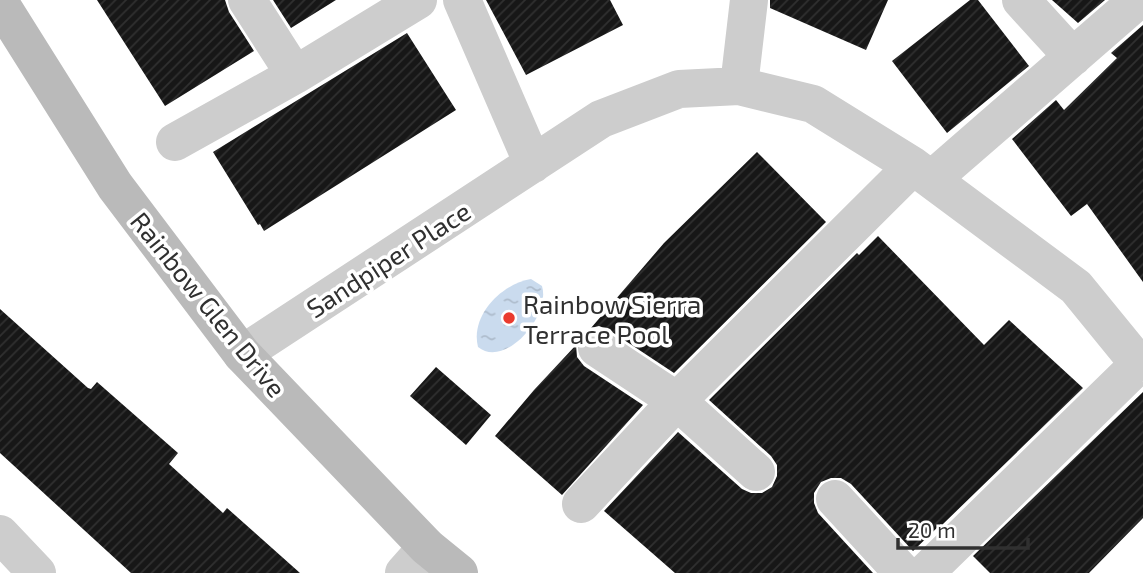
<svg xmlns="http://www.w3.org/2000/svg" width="1143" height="573" viewBox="0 0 1143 573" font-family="'Exo 2',sans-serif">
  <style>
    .water { fill: url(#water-ripples) }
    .building { fill: url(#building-hatch) }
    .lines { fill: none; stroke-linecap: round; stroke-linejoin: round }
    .street { stroke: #cdcdcd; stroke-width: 38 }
    .secondary { stroke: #bababa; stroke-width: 38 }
    .poi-dot { fill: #ea3b2f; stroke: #fff; stroke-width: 2.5 }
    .labels { text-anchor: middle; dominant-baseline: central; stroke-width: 7; stroke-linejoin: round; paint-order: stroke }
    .street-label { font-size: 26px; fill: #303030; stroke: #fff }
    .poi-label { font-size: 26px; fill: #303030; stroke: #fff; text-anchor: start }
  </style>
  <defs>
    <pattern id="water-ripples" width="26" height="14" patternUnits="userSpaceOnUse" patternTransform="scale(1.75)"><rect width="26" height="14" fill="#cadbee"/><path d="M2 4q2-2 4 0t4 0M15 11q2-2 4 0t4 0" fill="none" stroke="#aebccc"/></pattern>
    <pattern id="building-hatch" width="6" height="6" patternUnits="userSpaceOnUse" patternTransform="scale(1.75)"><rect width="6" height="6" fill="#171717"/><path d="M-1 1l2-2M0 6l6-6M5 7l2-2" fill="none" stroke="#303030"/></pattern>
  </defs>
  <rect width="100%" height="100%" fill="#fff"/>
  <path class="water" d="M531,279L542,286C551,316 505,369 478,347C470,316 501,284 531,279Z"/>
  <path class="building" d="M97,0H225L229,12L254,51L165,106Z
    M273,0H336L291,28Z
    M486,0H610L623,25L526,75Z
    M770,0H888L866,50L770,8Z
    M970,0H978L1029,66L947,133L892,61Z
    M1052,0H1105L1078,23Z
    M1143,25V282L1087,204L1071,216L1012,139L1056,100L1064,110L1117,58L1111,53Z
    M407,33L456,110L264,231L260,224L258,225L213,152Z
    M757,152L826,222L674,373L609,330L599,326L591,328L664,243Z
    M878,236L984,345L1009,320L1083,388L942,525L941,524L913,551L851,484L841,478H831L821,482L814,493V503L818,513L873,573H675L604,511L678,432L742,489L751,493H762L772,487L777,476V465L771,456L709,400L857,253L859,255Z
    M0,309L88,388L91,389L97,382L178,453L169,464L223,513L227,508L300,573H131L0,453Z
    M576,345L577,357L584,366L643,405L562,495L495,436L534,390Z
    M436,367L491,415L466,445L410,396Z
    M1143,392V518L1089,573H990L973,556Z"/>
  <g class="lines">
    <path class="street" d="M247,0L295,75
      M462,0L533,164
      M1021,0L1073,57
      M739,86L749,0
      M175,142L295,75L418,0
      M932,179L1138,0
      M597,348L677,401L756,472
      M242,354L601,119L679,89L739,86L813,104L913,166L1076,287L1138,363
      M835,499L903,573
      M581,504L677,401L913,166
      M0,534L37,573
      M404,573L427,547
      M925,573L1143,360"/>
    <path class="secondary" d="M0,3L115,186L242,354L427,547L459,573"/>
  </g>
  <circle class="poi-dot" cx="509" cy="318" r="7"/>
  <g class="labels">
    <g class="street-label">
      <text transform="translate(388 259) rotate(-33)">Sandpiper Place</text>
      <text transform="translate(209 304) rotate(51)">Rainbow Glen Drive</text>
    </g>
    <g class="poi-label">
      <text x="523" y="303">Rainbow Sierra<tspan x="523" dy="30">Terrace Pool</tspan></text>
    </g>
  </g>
  <path d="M898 538v10h130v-10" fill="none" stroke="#303030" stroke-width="3.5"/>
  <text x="908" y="538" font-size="21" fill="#303030" stroke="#ffffff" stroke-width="5" paint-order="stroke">20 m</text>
</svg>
